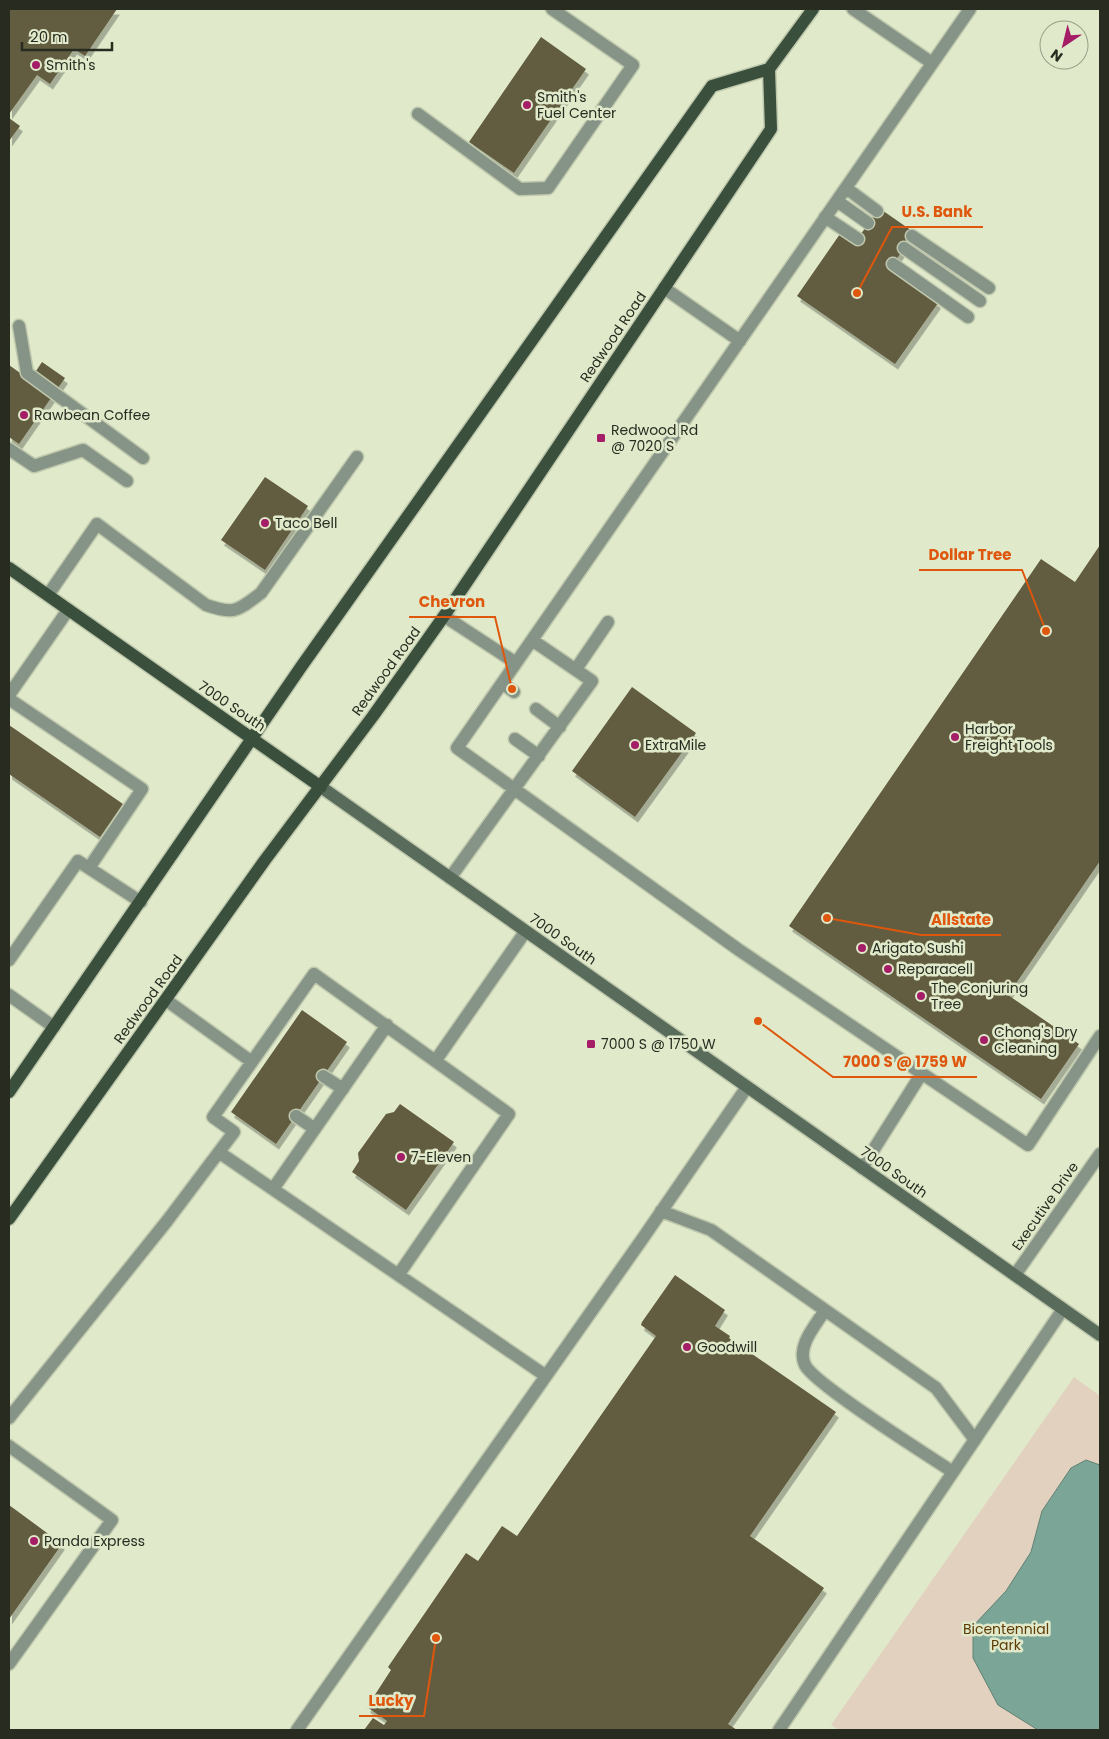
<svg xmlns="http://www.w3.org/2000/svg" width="1109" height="1739" viewBox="0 0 1109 1739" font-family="Poppins,sans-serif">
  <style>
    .green { fill: #e1d1be }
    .water { fill: #7aa597; stroke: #618173 }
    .building { fill: #625b3f; filter: url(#shadow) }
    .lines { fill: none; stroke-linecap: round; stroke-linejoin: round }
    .service-casing { stroke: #bfc8ac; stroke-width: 15 }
    .minor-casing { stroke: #bfc8ac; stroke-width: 15 }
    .secondary-casing { stroke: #bfc8ac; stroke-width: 15 }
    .primary-casing { stroke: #bfc8ac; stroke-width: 15 }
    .service { stroke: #869387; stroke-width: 12 }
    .minor { stroke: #869387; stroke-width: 12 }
    .secondary { stroke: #596c5b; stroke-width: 12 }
    .primary { stroke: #3a503d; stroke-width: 12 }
    .poi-dot { fill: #a51d66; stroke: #e0eacb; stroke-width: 2 }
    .labels { text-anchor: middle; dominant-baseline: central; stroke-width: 5; stroke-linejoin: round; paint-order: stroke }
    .poi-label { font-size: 14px; fill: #282c20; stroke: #e0eacb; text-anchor: start }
    .street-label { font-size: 14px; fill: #282c20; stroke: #e0eacb }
    .park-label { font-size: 14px; fill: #5f3c06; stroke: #e0eacb }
    .leader { fill: none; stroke: #de570d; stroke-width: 2 }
    .callout-dot { fill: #de570d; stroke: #e0eacb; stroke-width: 2 }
    .callout-label { font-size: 15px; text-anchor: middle; font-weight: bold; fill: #de570d; stroke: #e0eacb; stroke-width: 5; stroke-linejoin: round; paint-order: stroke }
  </style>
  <defs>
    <filter id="shadow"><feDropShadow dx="3" dy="5.5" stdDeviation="0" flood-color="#0004"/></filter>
  </defs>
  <rect width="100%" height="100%" fill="#e0eacb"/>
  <path class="green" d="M1074,1377L1100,1396V1730H839L831,1725Z"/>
  <path class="water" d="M1086,1460L1100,1465V1730H1038L998,1705L973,1658V1626L1006,1591L1031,1552L1042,1511L1071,1468Z"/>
  <path class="building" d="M9,9H117L85,56L74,49L50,84L37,75L9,114Z
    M541,37L586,69L514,173L469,142Z
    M9,118L20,126L9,141Z
    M879,208L915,233L893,264L938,303L895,364L797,296L840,234L854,244Z
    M42,362L65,378L19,444L9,437V365L30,380Z
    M265,477L308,506L265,570L221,540Z
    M1100,545V861L1008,995L1079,1044L1041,1099L789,926L1041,559L1075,582Z
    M632,687L696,733L635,817L572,771Z
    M9,725L123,804L100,837L9,774Z
    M302,1010L347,1042L276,1144L231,1112Z
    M400,1104L454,1142L406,1210L352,1172L359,1161L358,1153L386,1114L394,1112Z
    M675,1275L725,1310L715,1326L730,1336L729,1338L836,1412L750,1536L824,1588L728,1724L737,1730H364L373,1718L384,1725L387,1721L367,1707L391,1670L388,1667L466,1553L478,1561L502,1526L517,1536L656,1336L641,1325L642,1322Z
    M9,1505L62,1544L9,1619Z"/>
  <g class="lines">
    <defs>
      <path id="service" d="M853,9L932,63
        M970,9L457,748L739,950L1028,1145L1100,1036
        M418,114L520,189L548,188L633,65L552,9
        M846,188L877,211
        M837,201L868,223
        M825,217L858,239
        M912,236L989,288
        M904,248L980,301
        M893,264L968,317
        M664,288L740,341
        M19,326L27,373L143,458
        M9,449L34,466L83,450L127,481
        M48,595L97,524L206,605C235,615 237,611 261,593L357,457
        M444,616L516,663
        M576,669L608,622
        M502,683L514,692
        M9,695L68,610
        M9,699L142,789L89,868
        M536,709L560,727
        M515,739L539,756
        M450,878L592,681L532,640
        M9,960L78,861L141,902
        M9,995L54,1027
        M166,1000L252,1062
        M436,1060L525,932
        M323,1076L343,1089
        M296,1116L315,1129
        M220,1153L546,1376
        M862,1168L922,1073
        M273,1189L387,1025
        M661,1211L711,1230L936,1388L975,1440
        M825,1310C816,1325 796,1346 805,1365C814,1384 929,1456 953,1472
        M9,1418L167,1221L234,1132L213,1117L314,974L509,1114L399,1274
        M9,1446L112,1520L9,1664
        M297,1730L643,1238L747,1087
        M779,1730L1063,1309"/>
      <path id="minor" d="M1015,1275L1100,1154"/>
      <path id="secondary" d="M321,787L1100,1335"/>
      <path id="primary" d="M9,568L321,787
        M9,1092L301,667L712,86L769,69L813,9
        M9,1219L265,860L373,716L444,616L771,129L769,69"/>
    </defs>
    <use href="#service" class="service-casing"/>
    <use href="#minor" class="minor-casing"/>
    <use href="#secondary" class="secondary-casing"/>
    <use href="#primary" class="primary-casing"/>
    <use href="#service" class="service"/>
    <use href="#minor" class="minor"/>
    <use href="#secondary" class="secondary"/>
    <use href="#primary" class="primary"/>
  </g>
  <g class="poi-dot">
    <circle cx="36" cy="65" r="5"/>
    <circle cx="527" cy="105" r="5"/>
    <circle cx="24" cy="415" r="5"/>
    <rect x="596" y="433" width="10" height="10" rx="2.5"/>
    <circle cx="265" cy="523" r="5"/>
    <circle cx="955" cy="737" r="5"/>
    <circle cx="635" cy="745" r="5"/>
    <circle cx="862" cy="948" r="5"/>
    <circle cx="888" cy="969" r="5"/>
    <circle cx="921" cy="996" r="5"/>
    <circle cx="984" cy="1040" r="5"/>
    <rect x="586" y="1039" width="10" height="10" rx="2.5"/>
    <circle cx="401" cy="1157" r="5"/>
    <circle cx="687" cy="1347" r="5"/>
    <circle cx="34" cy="1541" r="5"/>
  </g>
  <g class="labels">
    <g class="poi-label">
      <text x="46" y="65">Smith's</text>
      <text x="537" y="97">Smith's<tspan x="537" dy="16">Fuel Center</tspan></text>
      <text x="34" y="415">Rawbean Coffee</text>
      <text x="611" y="430">Redwood Rd<tspan x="611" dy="16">@ 7020 S</tspan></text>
      <text x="275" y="523">Taco Bell</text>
      <text x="965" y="729">Harbor<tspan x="965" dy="16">Freight Tools</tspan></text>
      <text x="645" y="745">ExtraMile</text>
      <text x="872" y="948">Arigato Sushi</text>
      <text x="898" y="969">Reparacell</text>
      <text x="931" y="988">The Conjuring<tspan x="931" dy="16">Tree</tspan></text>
      <text x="994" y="1032">Chong's Dry<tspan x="994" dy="16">Cleaning</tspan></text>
      <text x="601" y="1044">7000 S @ 1750 W</text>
      <text x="411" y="1157">7-Eleven</text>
      <text x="697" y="1347">Goodwill</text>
      <text x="44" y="1541">Panda Express</text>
    </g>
    <g class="street-label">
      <text transform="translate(613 337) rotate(-56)">Redwood Road</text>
      <text transform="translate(386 671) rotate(-54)">Redwood Road</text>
      <text transform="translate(232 706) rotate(34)">7000 South</text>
      <text transform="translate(563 939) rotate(35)">7000 South</text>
      <text transform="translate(148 999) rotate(-54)">Redwood Road</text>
      <text transform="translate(894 1172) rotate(35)">7000 South</text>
      <text transform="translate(1045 1206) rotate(-55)">Executive Drive</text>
    </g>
    <g class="park-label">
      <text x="1006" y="1629">Bicentennial<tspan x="1006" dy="16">Park</tspan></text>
    </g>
  </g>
  <path class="leader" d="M857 293L892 227H983M1046 631L1022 570H919M512 689L495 617H409M827 918L921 935H1001M758 1021L833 1077H977M436 1638L424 1716H359"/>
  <g class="callout-dot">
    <circle cx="857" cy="293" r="5"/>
    <circle cx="1046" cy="631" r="5"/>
    <circle cx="512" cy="689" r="5"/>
    <circle cx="827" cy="918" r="5"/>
    <circle cx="758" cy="1021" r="5"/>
    <circle cx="436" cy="1638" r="5"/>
  </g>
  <g class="callout-label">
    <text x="937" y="217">U.S. Bank</text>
    <text x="970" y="560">Dollar Tree</text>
    <text x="452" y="607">Chevron</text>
    <text x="961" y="925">Allstate</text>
    <text x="905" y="1067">7000 S @ 1759 W</text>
    <text x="391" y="1706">Lucky</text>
  </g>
  <rect width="1109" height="1739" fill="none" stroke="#282c20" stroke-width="20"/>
  <g transform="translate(1064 45) rotate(215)"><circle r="24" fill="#e0eacb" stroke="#969e87"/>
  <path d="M0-4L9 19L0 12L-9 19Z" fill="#a51d66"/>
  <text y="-8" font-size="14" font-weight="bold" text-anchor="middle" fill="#282c20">N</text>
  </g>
  <path d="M22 42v8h90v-8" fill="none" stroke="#282c20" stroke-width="2.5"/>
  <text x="30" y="42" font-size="15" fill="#282c20" stroke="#e0eacb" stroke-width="4" paint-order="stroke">20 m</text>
</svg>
